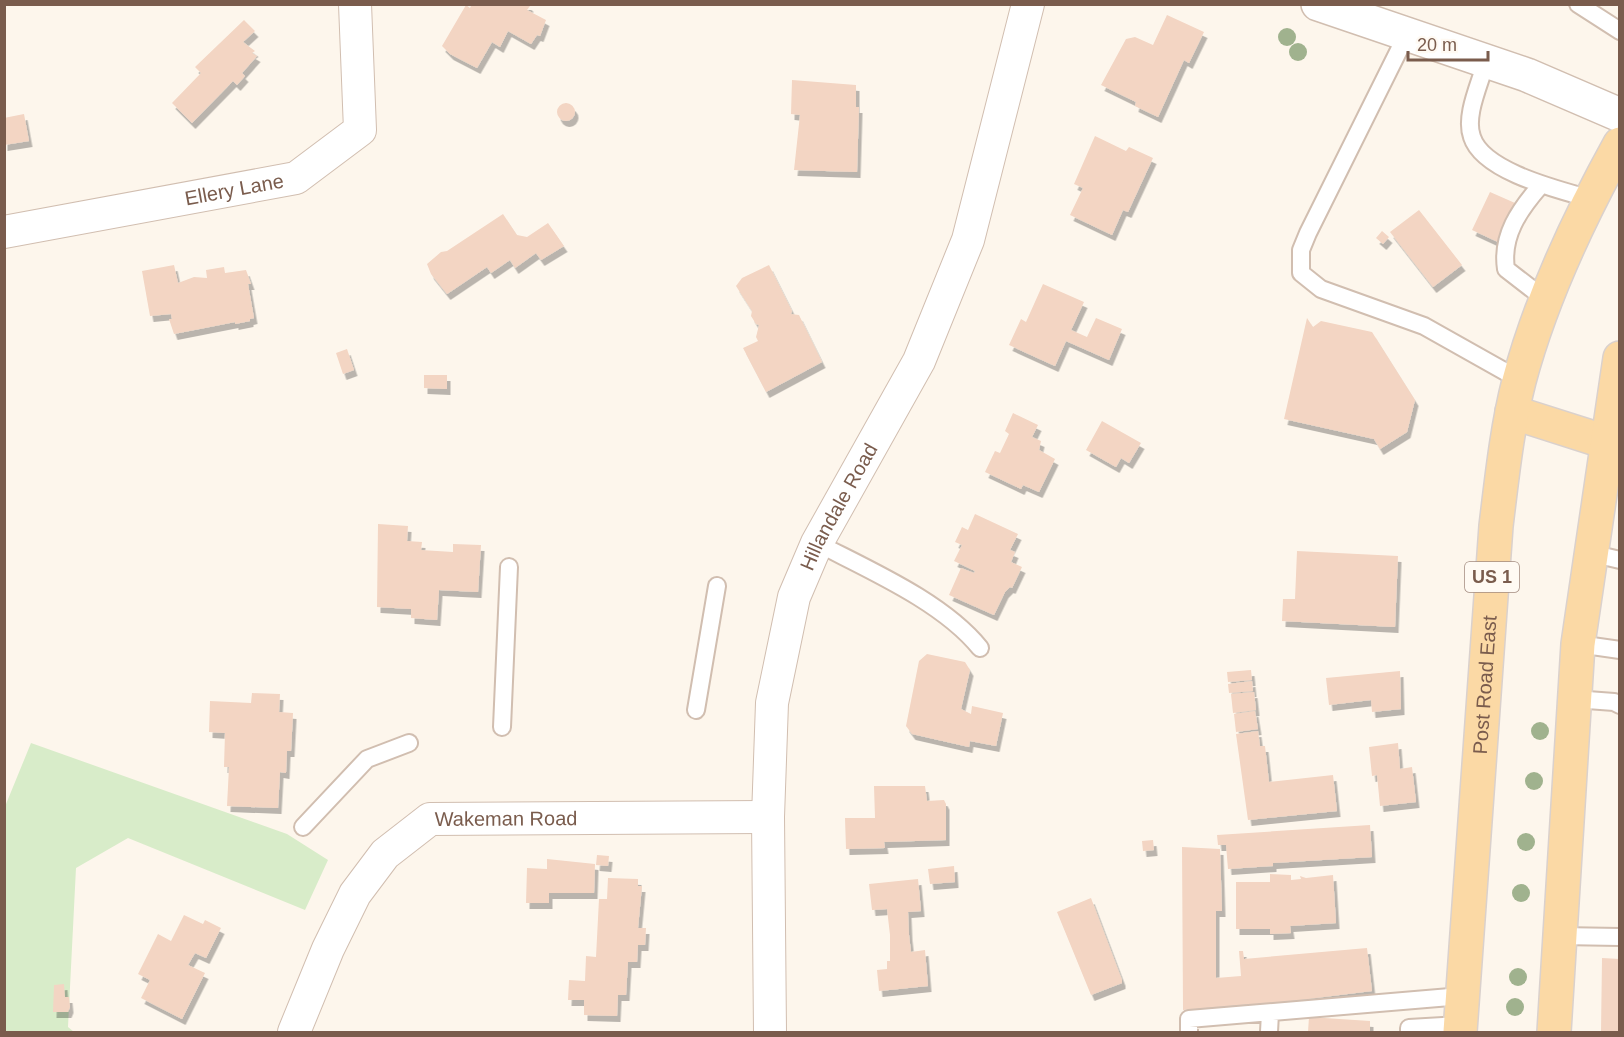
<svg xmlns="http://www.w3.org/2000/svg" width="1624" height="1037" viewBox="0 0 1624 1037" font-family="Arial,sans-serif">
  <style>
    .green { fill: #d8ecc9 }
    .building { fill: #f3d5c3; filter: url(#shadow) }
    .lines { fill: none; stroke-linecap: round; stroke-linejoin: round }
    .service-casing { stroke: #d1beb0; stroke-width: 20 }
    .minor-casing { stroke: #d1beb0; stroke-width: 34 }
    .tertiary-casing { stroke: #d1beb0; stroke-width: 36 }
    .primary-casing { stroke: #dad1cd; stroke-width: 36 }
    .service { stroke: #fff; stroke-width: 16 }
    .minor { stroke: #fff; stroke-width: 32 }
    .tertiary { stroke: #fff; stroke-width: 33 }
    .primary { stroke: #fbd9a5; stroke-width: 33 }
    .tree { fill: #a0b28e }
    .labels { text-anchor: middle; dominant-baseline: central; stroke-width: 4.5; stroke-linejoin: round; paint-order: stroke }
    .shield { fill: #fffaf3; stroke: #a28b7f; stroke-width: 1.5 }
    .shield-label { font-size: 18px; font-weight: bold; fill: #7a5c4d }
    .street-label { font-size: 20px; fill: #7a5c4d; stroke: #fffaf3 }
  </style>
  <defs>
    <filter id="shadow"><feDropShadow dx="3.5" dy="6" stdDeviation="0" flood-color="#0004"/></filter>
  </defs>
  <rect width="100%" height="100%" fill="#fdf6ec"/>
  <path class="green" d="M31,743L287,834L328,860L305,910L128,838L76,868L68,1027L74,1032H5L4,809Z"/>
  <path class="building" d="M472,4H528L530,6L527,10L546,20L540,36L537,35L531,44L508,31L500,47L492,42L477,68L450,54L442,46L466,5L470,8Z
    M1167,15L1204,32L1189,63L1184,60L1158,117L1135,106L1136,102L1101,85L1126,39L1135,37L1153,45Z
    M244,20L255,31L243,42L255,51L252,53L257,56L242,73L245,76L237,85L233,81L192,123L172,103L201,73L195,67Z
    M792,80L856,85V107H859L857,172L794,170L800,115L791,114Z
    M557 112a9 9 0 1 1 18 0a9 9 0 1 1-18 0Z
    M24,114L29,141L4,145V118Z
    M1095,136L1126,151L1129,147L1153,158L1128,212L1123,210L1112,235L1070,215L1083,188L1074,184Z
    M1490,192L1515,203L1498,242L1472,230Z
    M1419,210L1462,265L1433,287L1390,232Z
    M503,214L517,235L527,237L548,223L564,246L541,260L536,253L515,268L510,260L491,273L487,267L447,294L431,274L427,264L441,252L447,251Z
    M1382,231L1389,237L1383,244L1376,238Z
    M174,265L178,283L194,277L207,278L206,270L224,267L225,273L246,270L251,284H248L254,318L250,319V321L235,324V322L174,334L169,319H172L171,314L150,316L142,271Z
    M769,265L792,311L791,314L799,315L822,362L766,392L743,348L758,341L756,337L759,325L756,324L751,316L752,311L736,286L742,278Z
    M1043,284L1084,302L1071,330L1087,337L1096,318L1122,329L1109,360L1066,341L1055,366L1009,345L1021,319L1026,322Z
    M1307,318L1313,327L1321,321L1372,332L1415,400L1407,432L1380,449L1374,439L1284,419Z
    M347,349L354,370L343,374L336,353Z
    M424,375H447V389L424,388Z
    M1013,413L1038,425L1032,437L1041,441L1039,450L1055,459L1039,492L1023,485L1021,489L985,472L995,451L1000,453L1009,434L1005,431Z
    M1102,421L1141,443L1129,463L1121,458L1116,467L1086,450Z
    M975,514L1018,534L1010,550L1015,552L1011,562L1022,567L1012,588L1010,587L1005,592L994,615L949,595L961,568L974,573L975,571L954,561L962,545L955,542L962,527L968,530Z
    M378,524L408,526L407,541L422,542L421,550L453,552V544L481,545L478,592L439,590L437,620L411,618V609L377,607Z
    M1297,551L1398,556L1395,627L1282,621L1283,599H1295Z
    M927,654L965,662L970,670L961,709L971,714L972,706L1003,713L996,746L970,741L969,747L912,734L906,726L919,661Z
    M1251,670L1252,680L1228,682L1227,672Z
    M1400,671L1401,709L1372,712L1371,700L1329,705L1326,678Z
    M1252,681L1253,691L1229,693L1228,684Z
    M1254,692L1256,710L1233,713L1231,694Z
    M252,693L280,694L279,712L293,713L291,751H287L286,773L280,772L278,808L227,806L229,767H224L225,733L209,732L210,701L251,703Z
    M1255,711L1258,729L1236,732L1234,714Z
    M1258,731L1260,746H1265L1269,782L1333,775L1337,811L1248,820L1236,734Z
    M1398,743L1400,769L1412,767L1416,802L1380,806L1377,775L1372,776L1369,747Z
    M874,786H925L927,801L944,800L946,804V840L884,842L885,848L846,849L845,818H875Z
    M1370,825L1372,857L1273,863V866L1228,869L1226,845H1218L1217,835Z
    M1153,840L1154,850L1143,851L1142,841Z
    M1182,847L1220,849L1222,911H1216V978L1241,976L1239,951H1243L1244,959L1367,948L1372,991L1251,1006V1004L1183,1010Z
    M597,855L609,856L608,866L596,865Z
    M547,859L595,864L594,893H549V903H526L527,868L547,869Z
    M954,866L955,882L930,884L928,869Z
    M1270,874L1291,875V880L1301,879L1300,876L1306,878L1333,875L1336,923L1290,926L1291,933L1270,934V929H1236V882H1270Z
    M608,878L638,879V886H642L638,928H646L645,945H638L637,962H628L626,995H618L617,1016L584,1015V1000H568L569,980L585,981L586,956L596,957L599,899H607Z
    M918,879L921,911L908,912L909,935L911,952L925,950L928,986L879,991L877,970L887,969V961H890V935L887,909L872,910L869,884Z
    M1091,898L1122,980V983L1091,995L1057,912Z
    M184,915L203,924L205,920L221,928L206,958L195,953L188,965L205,973L182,1019L141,998L150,980L138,974L158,934L171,941Z
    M1602,958L1620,959V1032H1601Z
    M64,984L65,997H69L70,1007L68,1012H53L54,985Z
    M1309,1017L1370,1021V1032H1308Z"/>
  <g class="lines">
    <defs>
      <path id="service" d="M1578,4L1620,31
        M1406,36L1308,233L1301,250V273L1321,289L1424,326L1520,380
        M1486,61C1481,82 1464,115 1472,137C1483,172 1560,190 1591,199
        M1541,185C1519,210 1501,236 1506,269L1546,300
        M817,543C869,570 943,602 980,648
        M1590,553L1620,560
        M1578,644L1620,650
        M1574,699L1614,702L1620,705
        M696,710L717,586
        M502,727L509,567
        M303,827L367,759L409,743
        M1559,936L1620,937
        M1189,1032V1019L1462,996
        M1269,1032L1270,1013
        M1409,1032V1028L1460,1025"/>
      <g id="minor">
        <path id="s1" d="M4,232L296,178L360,130L355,4"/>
        <path id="s2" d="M294,1032L328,949L355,894L385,854L430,819L768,817"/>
        <path id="s3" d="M770,1032L768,817L772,703L794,597L817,543L919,361L968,240L1028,4"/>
      </g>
      <path id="tertiary" d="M1318,4L1527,75L1620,115"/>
      <g id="primary">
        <path d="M1512,412L1606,442"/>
        <path id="s4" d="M1460,1032L1496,526C1502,477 1507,428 1519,381C1541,298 1579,218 1620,144"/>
        <path d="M1554,1032L1578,644L1620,358"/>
      </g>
    </defs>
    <use href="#service" class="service-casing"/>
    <use href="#minor" class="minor-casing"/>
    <use href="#tertiary" class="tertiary-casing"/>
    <use href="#primary" class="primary-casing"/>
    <use href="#service" class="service"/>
    <use href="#minor" class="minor"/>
    <use href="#tertiary" class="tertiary"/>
    <use href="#primary" class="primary"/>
  </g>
  <g class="tree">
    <circle cx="1287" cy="37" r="9"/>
    <circle cx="1298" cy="52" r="9"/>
    <circle cx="1540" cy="731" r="9"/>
    <circle cx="1534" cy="781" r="9"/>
    <circle cx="1526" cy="842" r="9"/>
    <circle cx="1521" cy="893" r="9"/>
    <circle cx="1518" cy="977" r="9"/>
    <circle cx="1515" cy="1007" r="9"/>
  </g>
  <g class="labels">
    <rect class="shield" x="1465" y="562" width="54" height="30" rx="4.5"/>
    <g class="shield-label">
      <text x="1492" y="577">US 1</text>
    </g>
    <g class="street-label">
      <text stroke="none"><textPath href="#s1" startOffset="234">Ellery Lane</textPath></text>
      <text stroke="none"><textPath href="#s3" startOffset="538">Hillandale Road</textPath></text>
      <text stroke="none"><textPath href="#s4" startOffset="348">Post Road East</textPath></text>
      <text stroke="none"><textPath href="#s2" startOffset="334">Wakeman Road</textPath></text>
    </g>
  </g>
  <rect width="1624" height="1037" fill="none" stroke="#7a5c4d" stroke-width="12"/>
  <path d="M1408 51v9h80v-9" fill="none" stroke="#7a5c4d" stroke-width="3"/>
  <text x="1417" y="51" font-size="18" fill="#7a5c4d" stroke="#fffaf3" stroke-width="4.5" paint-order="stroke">20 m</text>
</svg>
